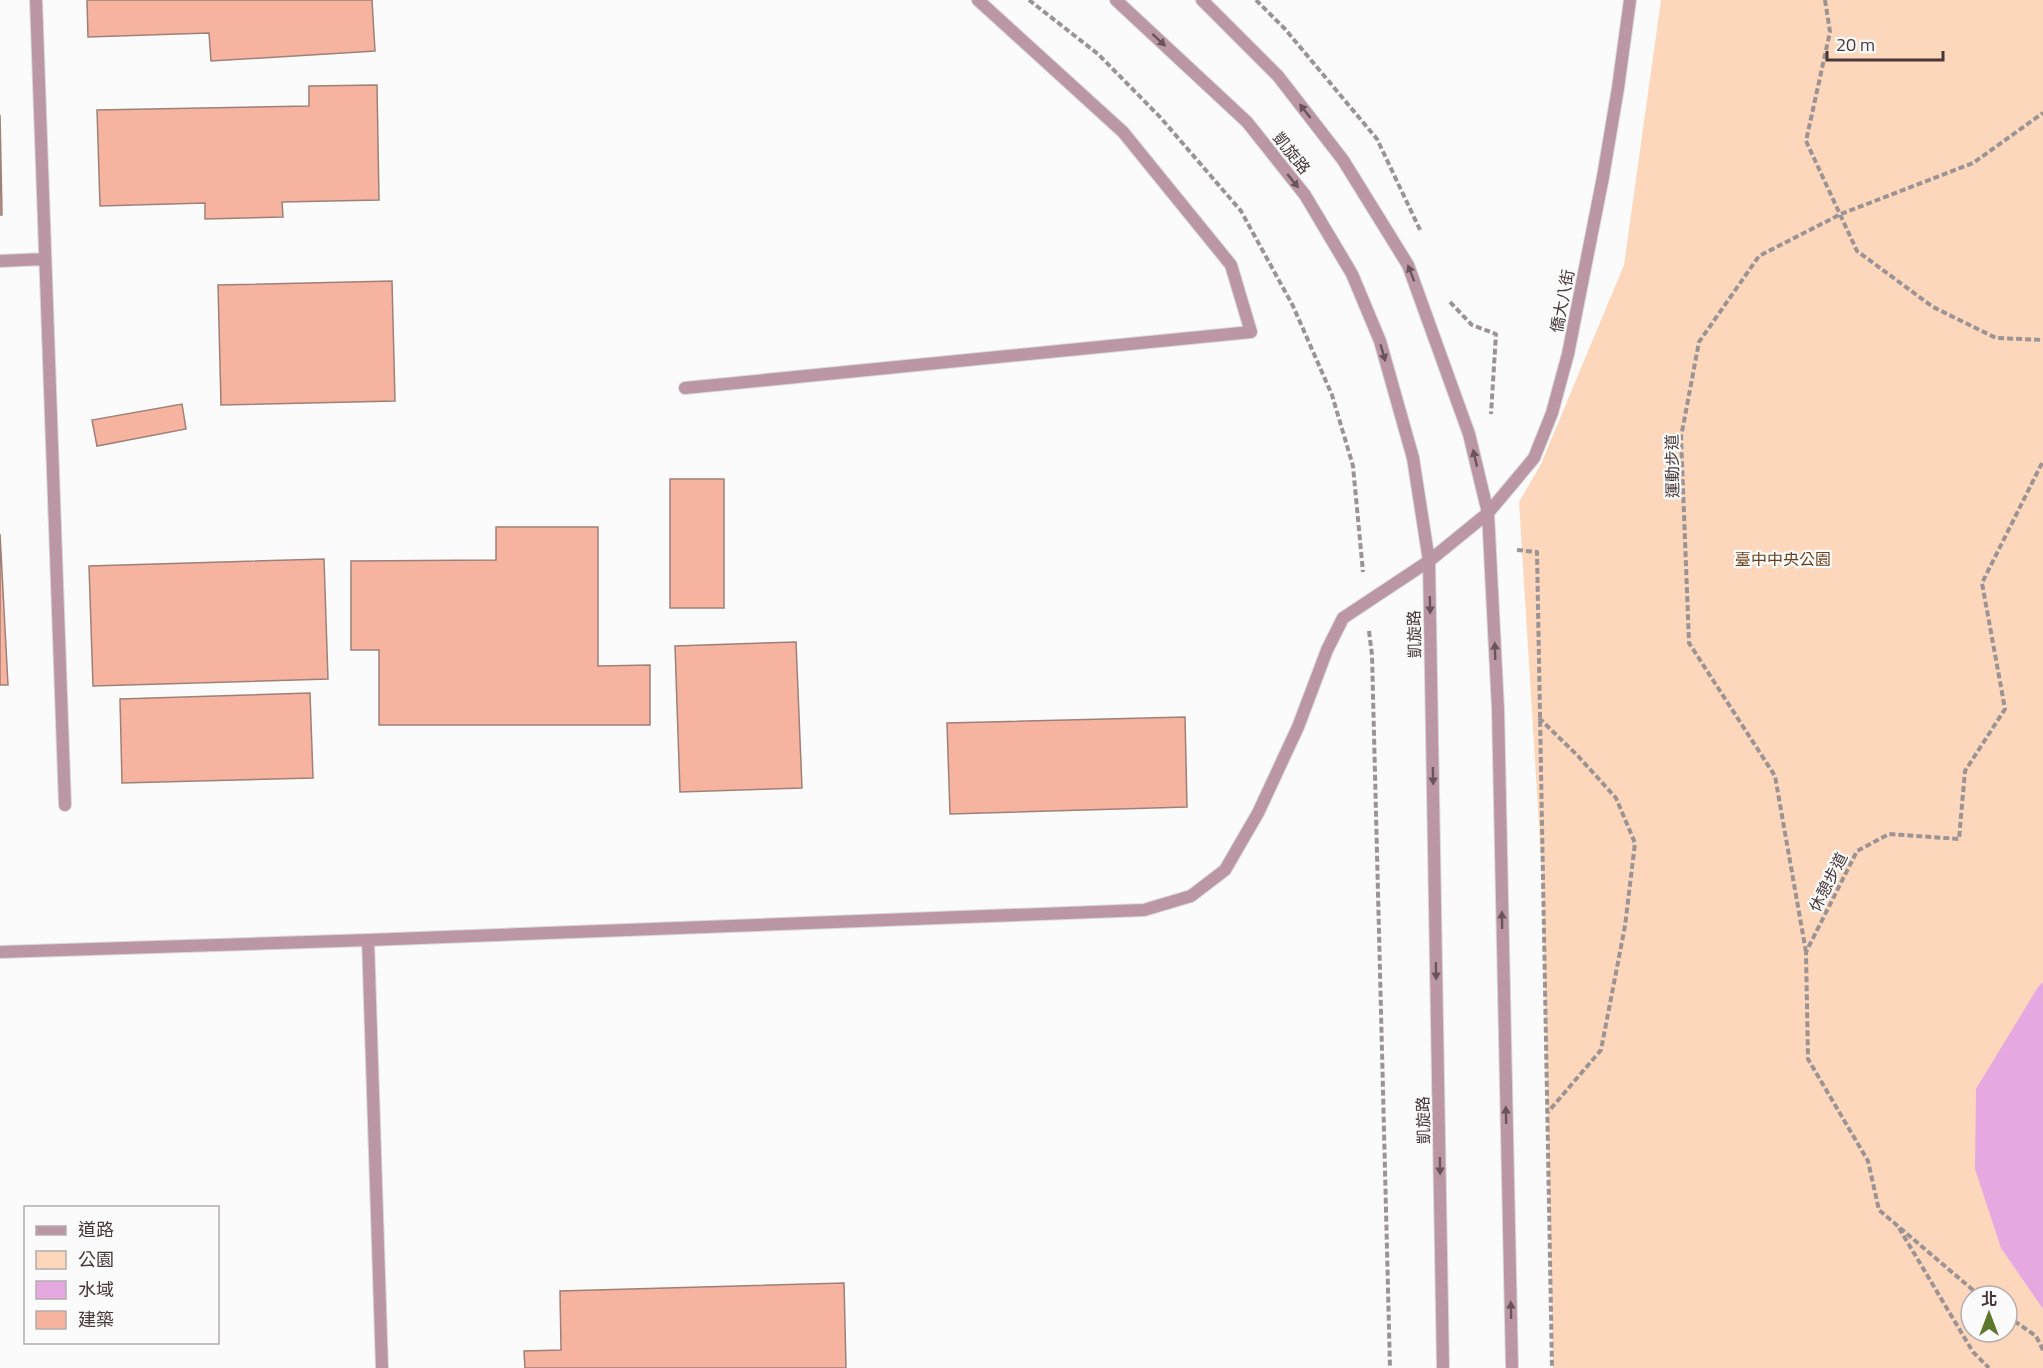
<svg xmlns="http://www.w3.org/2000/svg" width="2043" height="1368" viewBox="0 0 2043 1368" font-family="'Titillium Web','Noto Sans TC',sans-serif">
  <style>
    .green { fill: #fdd7bb; fill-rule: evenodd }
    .water { fill: #e6a8e1 }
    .building { fill: #f6b3a0; stroke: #9e8077; stroke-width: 1.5 }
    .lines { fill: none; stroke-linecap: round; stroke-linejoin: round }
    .service-casing { stroke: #dad8d8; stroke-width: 14 }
    .minor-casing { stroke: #dad8d8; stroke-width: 14 }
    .tertiary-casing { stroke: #dad8d8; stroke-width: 14 }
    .path { stroke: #9b9394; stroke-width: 4; stroke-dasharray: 6 3; stroke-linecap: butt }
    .service { stroke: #bb97a6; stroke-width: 12 }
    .minor { stroke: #bb97a6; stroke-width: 12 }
    .tertiary { stroke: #bb97a6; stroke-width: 12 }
    .oneway { fill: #695459 }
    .labels { text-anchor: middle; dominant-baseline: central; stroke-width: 4.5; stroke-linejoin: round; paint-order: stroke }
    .street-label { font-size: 16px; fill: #463738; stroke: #fbfbfb }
    .park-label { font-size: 16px; fill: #6b3f18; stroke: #fbfbfb }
  </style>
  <rect width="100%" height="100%" fill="#fbfbfb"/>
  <path class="green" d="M1661,0H2043V1368H1553L1542,874L1519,502L1541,464L1624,265ZM1971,1296H2007V1332H1971Z"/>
  <path class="water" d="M2043,982V1309L2001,1248L1975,1169L1976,1089L2038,987Z"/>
  <path class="building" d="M87,0H372L375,51L211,61L209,33L88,37Z
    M377,85L379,200L282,202L283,217L205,219V203L100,206L97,110L309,106V86Z
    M0,115L2,215H0Z
    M392,281L395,401L221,405L218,285Z
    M182,404L186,429L97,446L92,420Z
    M670,479H724V608H670Z
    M496,527H598V666L650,665V725H379V650H351V561L496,560Z
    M0,534L8,685H0Z
    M324,559L328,679L93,686L89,566Z
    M796,642L802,788L680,792L675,646Z
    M310,693L313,778L122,783L120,699Z
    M1185,717L1187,807L950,814L947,723Z
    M844,1283L846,1368H525L524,1351L561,1350L560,1291Z"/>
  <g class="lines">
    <defs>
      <path id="service" d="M36,0L65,805
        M0,261L45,259
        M685,388L1251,332L1231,265L1123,132L978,0
        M368,940L382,1368
        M0,952L368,940L1144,910L1191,896L1225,870L1258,813L1298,727L1327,650L1343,618L1429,561"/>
      <path id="minor" d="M1429,561L1488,513L1534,458L1552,413L1568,354L1603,177L1618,88L1630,0"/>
      <path id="tertiary" d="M1116,0L1247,122L1305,195L1352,274L1380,341L1413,458L1429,561L1443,1368
        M1202,0L1278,76L1343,160L1408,265L1469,434L1488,513L1498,709L1512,1368"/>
    </defs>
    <use href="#service" class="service-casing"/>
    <use href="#minor" class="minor-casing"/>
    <use href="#tertiary" class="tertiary-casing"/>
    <path class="path" d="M1029,0L1098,54L1160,117L1241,211L1293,306L1332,395L1353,466L1363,572
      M1256,0L1285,29L1377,139L1421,232
      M1825,0L1830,32L1806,141L1857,251L1933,307L1996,338L2043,340
      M1450,302L1472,325L1496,334L1491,414
      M1517,550L1537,552L1552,1368
      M1369,631L1372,655L1390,1368
      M1539,718L1578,756L1616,798L1635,843L1625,926L1601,1050L1548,1112
      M1806,952L1775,776L1689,643L1681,437L1699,342L1759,256L1841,214L1973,163L2043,113
      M1899,1228L1973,1352L1989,1368
      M1980,1296L1879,1210L1868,1161L1808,1059L1806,952L1857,851L1889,834L1959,839L1965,771L2005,709L1982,583L2043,461
      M2007,1316L2036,1336L2043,1350"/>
    <use href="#service" class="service"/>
    <use href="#minor" class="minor"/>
    <use href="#tertiary" class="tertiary"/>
  </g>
  <defs><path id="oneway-solid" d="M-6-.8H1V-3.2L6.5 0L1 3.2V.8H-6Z" transform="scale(1.5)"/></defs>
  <g class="oneway">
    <use href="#oneway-solid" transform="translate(1159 40) rotate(43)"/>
    <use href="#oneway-solid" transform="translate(1305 111) rotate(-128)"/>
    <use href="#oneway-solid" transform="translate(1293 181) rotate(51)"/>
    <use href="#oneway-solid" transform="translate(1411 273) rotate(-111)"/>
    <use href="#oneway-solid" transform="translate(1383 353) rotate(74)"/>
    <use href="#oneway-solid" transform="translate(1475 458) rotate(-103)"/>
    <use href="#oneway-solid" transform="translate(1430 605) rotate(89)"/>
    <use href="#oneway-solid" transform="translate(1495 651) rotate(-92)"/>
    <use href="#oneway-solid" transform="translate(1433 776) rotate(89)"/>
    <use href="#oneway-solid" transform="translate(1502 920) rotate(-91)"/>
    <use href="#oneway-solid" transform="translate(1436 971) rotate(89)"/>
    <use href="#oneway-solid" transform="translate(1506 1115) rotate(-91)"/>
    <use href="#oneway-solid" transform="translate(1440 1166) rotate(89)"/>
    <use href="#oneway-solid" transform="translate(1511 1310) rotate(-91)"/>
  </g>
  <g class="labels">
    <g class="street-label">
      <text transform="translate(1292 153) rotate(51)">凱旋路</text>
      <text transform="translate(1562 301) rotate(-79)">僑大八街</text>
      <text transform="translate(1672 466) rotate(-91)">運動步道</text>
      <text transform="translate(1414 634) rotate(-91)">凱旋路</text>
      <text transform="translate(1828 882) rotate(-63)">休憩步道</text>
      <text transform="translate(1423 1120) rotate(-91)">凱旋路</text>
    </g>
    <g class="park-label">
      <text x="1783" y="559">臺中中央公園</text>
    </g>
  </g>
  <rect x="24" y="1206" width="195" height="138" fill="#fbfbfb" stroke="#b3adad" stroke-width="1.5"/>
  <rect x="36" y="1226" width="30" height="9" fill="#bb97a6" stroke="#b3adad" stroke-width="1.5"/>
  <text x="78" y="1236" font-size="18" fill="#463738">道路</text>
  <rect x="36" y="1251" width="30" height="18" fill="#fdd7bb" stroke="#b3adad" stroke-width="1.5"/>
  <text x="78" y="1266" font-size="18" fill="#463738">公園</text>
  <rect x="36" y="1281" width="30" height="18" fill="#e6a8e1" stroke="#b3adad" stroke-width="1.5"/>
  <text x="78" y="1296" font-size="18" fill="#463738">水域</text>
  <rect x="36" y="1311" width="30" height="18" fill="#f6b3a0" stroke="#b3adad" stroke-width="1.5"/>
  <text x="78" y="1326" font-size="18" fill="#463738">建築</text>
  <g transform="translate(1989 1314)"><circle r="28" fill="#fbfbfb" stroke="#b3adad" stroke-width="1.5"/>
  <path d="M0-4.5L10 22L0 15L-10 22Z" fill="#5e782b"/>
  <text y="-9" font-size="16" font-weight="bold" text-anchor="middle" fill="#463738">北</text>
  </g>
  <path d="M1827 51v9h116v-9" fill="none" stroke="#463738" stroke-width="3"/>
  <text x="1836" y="51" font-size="18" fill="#463738" stroke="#fbfbfb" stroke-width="4.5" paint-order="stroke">20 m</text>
</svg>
